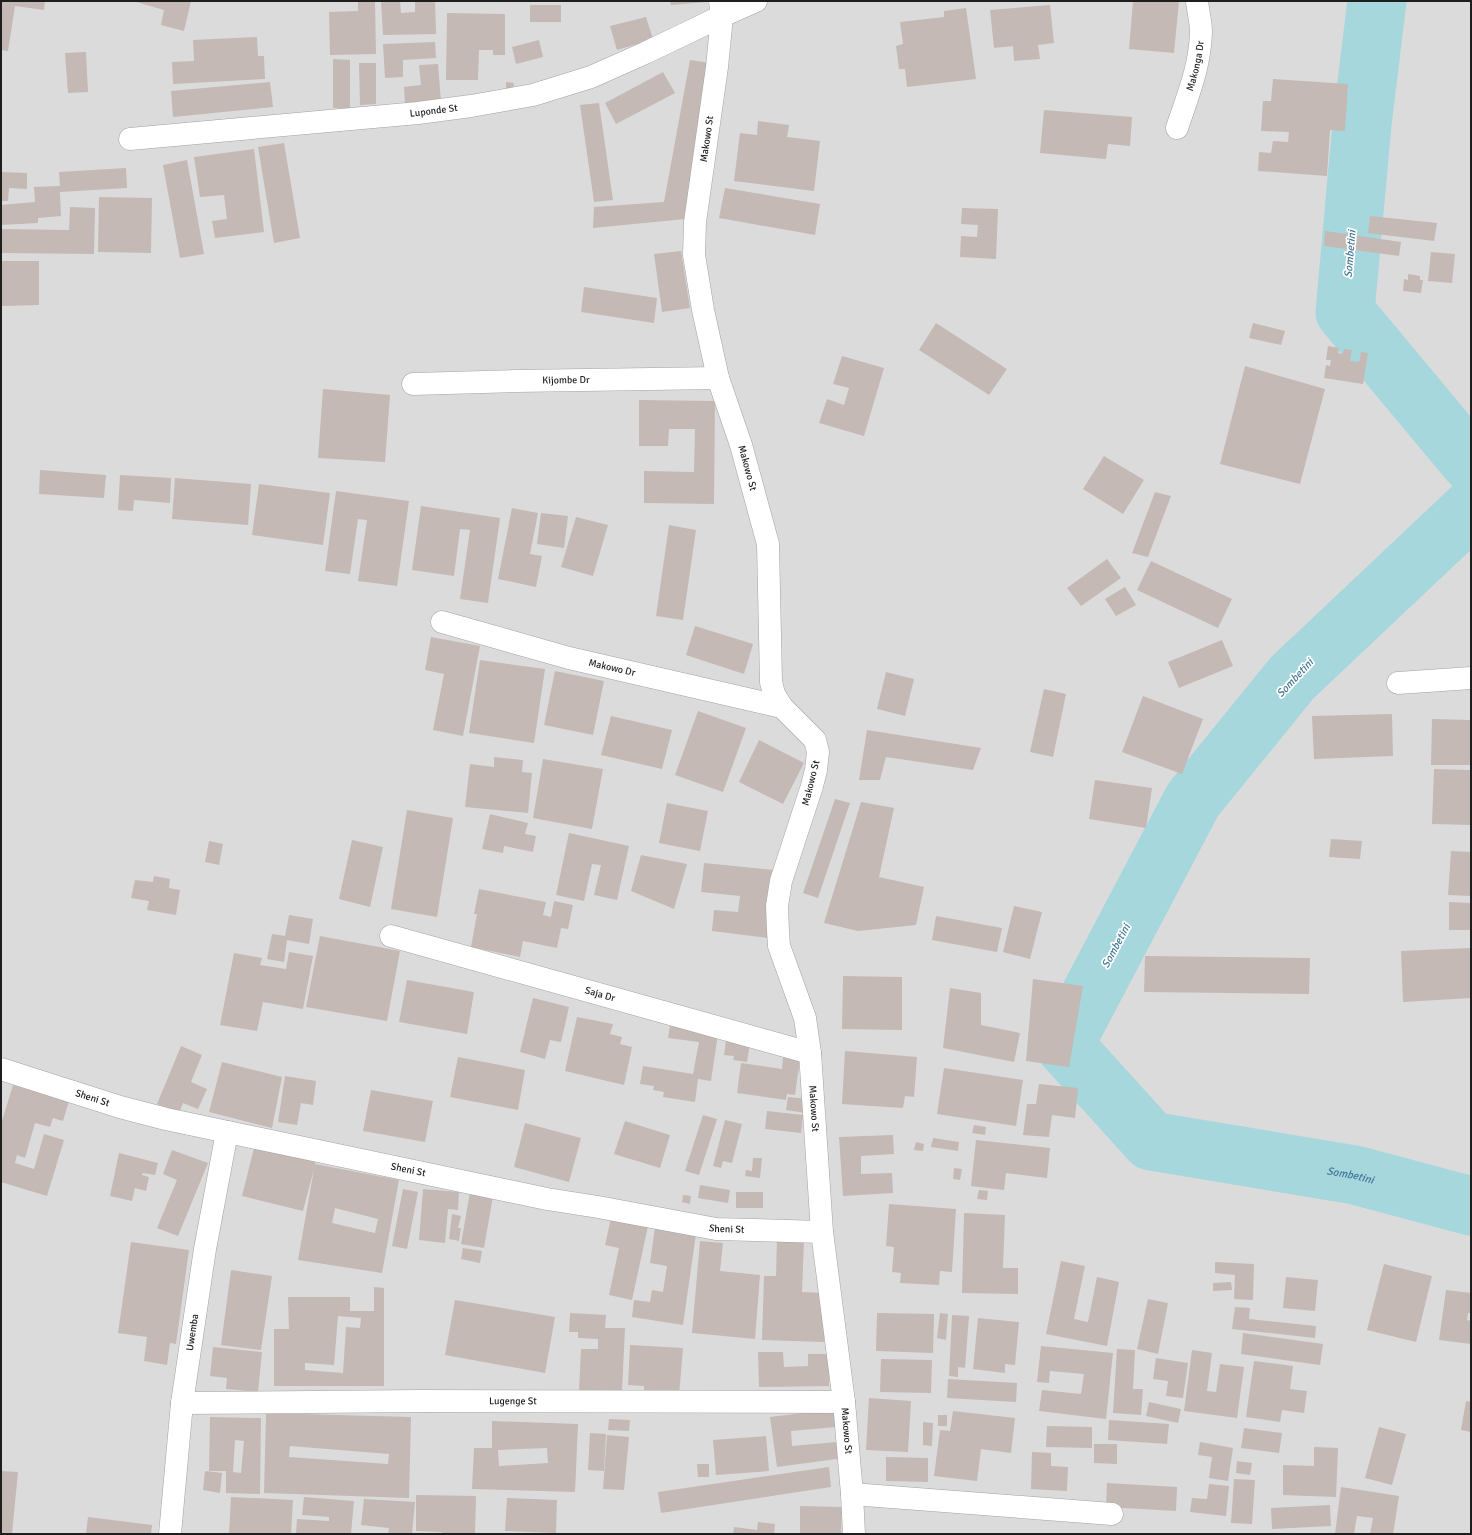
<svg xmlns="http://www.w3.org/2000/svg" width="1472" height="1535" viewBox="0 0 1472 1535" font-family="Signika,sans-serif">
  <style>
    .residential { fill: #dcdbdc }
    .lines { fill: none; stroke-linecap: round; stroke-linejoin: round }
    .river { stroke: #a5d7dd; stroke-width: 59 }
    .building { fill: #c4b9b4; fill-rule: evenodd }
    .minor-casing { stroke: #a2a2a2; stroke-width: 23 }
    .minor { stroke: #fff; stroke-width: 22 }
    .labels { text-anchor: middle; dominant-baseline: central; stroke-width: 3.5; stroke-linejoin: round; paint-order: stroke }
    .street-label { font-size: 10px; fill: #1e1e1e; stroke: #fff }
    .water-label { font-size: 11px; font-style: italic; fill: #427796; stroke: #fff }
  </style>
  <rect width="100%" height="100%" fill="#efeae5"/>
  <path class="residential" d="M1,1H1471V1534H1Z"/>
  <g class="lines">
    <g class="river">
      <path d="M1377,1L1362,124L1345,312L1471,463"/>
      <path id="s1" d="M1471,509L1292,678L1193,800L1064,1045L1151,1141L1355,1175L1471,1206"/>
    </g>
  </g>
  <path class="building" d="M1,1H45L44,10L15,6L8,51L1,50Z
    M133,1H191L184,31L161,25L164,10Z
    M358,1H375L376,54L330,55L329,12L358,11Z
    M381,1H400L401,13L415,12V1H435L436,34L383,35Z
    M670,1H707V2L671,5Z
    M1133,1H1179L1174,53L1129,49Z
    M530,5H561V22H530Z
    M1050,5L1054,43L1038,45L1040,59L1014,61L1013,46L994,48L990,10Z
    M966,8L976,79L907,87L905,69H899L896,46L903,44L900,22L944,17V11Z
    M447,13L505,14V55H493V50H479L478,80H446Z
    M646,17L653,39L617,50L610,26Z
    M257,37L258,56H264L265,79L173,84L172,62L194,61L193,40Z
    M539,40L543,57L516,64L512,47Z
    M435,42L436,58L403,60V77L385,78L383,44Z
    M86,52L88,92L68,93L65,53Z
    M333,59L350,60V109L333,108Z
    M690,60L711,63L685,219L593,228L594,207L664,202Z
    M359,63H376V104L360,105Z
    M438,64L441,101L405,104L404,87L421,85L419,65Z
    M663,72L675,93L616,124L605,103Z
    M1273,79L1348,84L1345,131L1330,130L1327,176L1258,171L1259,152L1271,153L1273,141L1288,142L1289,132L1261,131L1263,101H1271Z
    M270,82L273,107L173,117L171,91Z
    M506,82L514,83L513,89L506,88Z
    M599,103L613,200L594,202L580,105Z
    M1044,110L1132,117L1130,146L1108,144L1106,159L1040,153Z
    M758,121L789,125L787,137L820,141L814,191L734,181L740,133L757,135Z
    M284,143L300,238L274,243L258,147Z
    M254,149L264,232L215,238L212,221L227,219L224,195L200,197L194,157Z
    M187,160L204,254L180,258L163,165Z
    M126,168L127,188L60,192L61,216L38,218V223L1,225V205L35,202L34,187L60,186L59,172Z
    M1,172L27,173V189L9,188L8,201H1Z
    M725,188L820,204L815,235L719,218Z
    M99,197L152,198L151,253L98,252Z
    M70,207L95,208L94,254L1,253V229L69,230Z
    M962,208L998,209L996,259L960,257L961,236L977,237L978,225L961,224Z
    M1370,216L1437,223L1434,241L1368,233Z
    M1325,231L1401,242L1399,256L1324,246Z
    M681,251L690,308L662,312L654,254Z
    M1431,252L1455,254L1452,283L1428,281Z
    M1,261H39V305L1,306Z
    M1408,274L1420,276V280H1423L1421,293L1403,291L1404,279L1408,280Z
    M584,287L657,298L654,323L581,312Z
    M936,323L1007,369L989,395L919,350Z
    M1253,323L1285,331L1281,345L1249,338Z
    M1328,346L1339,348L1338,353L1343,354L1344,349L1352,350L1350,361L1359,362L1361,352L1368,353L1363,384L1324,378L1326,365L1330,366L1331,360H1326Z
    M842,356L884,368L864,436L819,423L827,399L844,405L849,388L833,384Z
    M1245,366L1325,389L1300,484L1220,464Z
    M323,389L390,395L385,462L318,458Z
    M639,400L715,401L714,504L644,503V471L694,472L695,429H669L668,446H639Z
    M1104,456L1144,480L1123,514L1083,489Z
    M40,470L106,475L104,498L39,494Z
    M120,475L171,478L170,503L134,500L133,511L118,510Z
    M175,478L251,484L248,525L172,519Z
    M259,484L330,493L323,545L252,535Z
    M336,491L409,501L397,586L358,581L367,520L358,519L350,574L325,571Z
    M1155,492L1171,496L1148,557L1132,553Z
    M421,506L500,518L488,603L460,599L470,530L460,529L454,576L412,570Z
    M512,508L538,513L530,554L542,556L536,587L498,579Z
    M541,513L568,516L564,548L537,544Z
    M576,517L608,525L593,576L561,567Z
    M669,525L696,530L683,620L656,616Z
    M1107,559L1121,578L1081,606L1067,588Z
    M1151,561L1232,599L1218,628L1137,590Z
    M1125,587L1136,605L1116,616L1105,599Z
    M695,626L753,644L744,674L686,655Z
    M431,637L480,646L463,736L433,730L444,674L425,670Z
    M1222,640L1233,666L1179,688L1168,662Z
    M480,660L545,669L534,743L469,733Z
    M555,671L604,681L593,735L544,725Z
    M886,672L914,679L905,716L877,709Z
    M1044,689L1066,694L1053,757L1030,752Z
    M1143,696L1203,719L1182,774L1122,752Z
    M698,711L746,728L723,792L675,775Z
    M1392,714L1393,756L1314,759L1312,716Z
    M611,716L672,730L662,769L601,755Z
    M1432,719L1471,720V765H1431Z
    M867,730L981,748L973,770L886,757L880,780H859Z
    M759,740L804,763L783,804L739,782Z
    M494,757L523,760L522,772L532,773L528,813L465,807L470,764L494,767Z
    M543,759L603,769L592,829L533,818Z
    M1434,769L1471,770V825L1432,824Z
    M1095,780L1152,788L1146,828L1089,819Z
    M835,799L850,803L818,898L803,893Z
    M861,802L894,808L879,877L924,887L916,925L858,931L824,923Z
    M667,803L708,811L700,851L659,843Z
    M407,810L453,818L437,917L391,909Z
    M490,814L528,823L525,834L536,836L533,852L504,846L503,853L482,849Z
    M569,833L629,846L617,900L594,895L601,865L592,864L584,901L556,895Z
    M1331,839L1362,841L1360,859L1329,857Z
    M352,840L383,847L370,907L339,899Z
    M209,841L223,844L219,865L205,862Z
    M1451,851L1471,852V896L1448,895Z
    M641,855L687,864L674,909L631,891Z
    M704,863L774,870L767,938L712,931L714,910L738,912L740,896L701,892Z
    M154,876L170,879L169,888L180,890L176,915L147,910L149,901L131,898L135,880L153,882Z
    M479,889L546,902L543,915L551,917L554,901L573,905L568,929L561,928L557,948L523,941L520,957L471,947L477,914H474Z
    M1449,902L1471,903V930H1449Z
    M1014,906L1042,912L1030,959L1003,952Z
    M289,915L313,919L309,944L287,940L284,962L267,959L272,934L285,936Z
    M936,916L1002,928L997,952L932,940Z
    M320,936L400,951L387,1021L306,1007Z
    M1470,948L1471,998L1403,1002L1401,951Z
    M289,952L313,956L303,1009L263,1002L257,1031L220,1025L234,953L262,958L260,965L286,969Z
    M1145,956L1310,958L1309,994L1144,992Z
    M843,976L902,977V1030L842,1029Z
    M1033,979L1083,986L1069,1067L1026,1061Z
    M407,980L474,992L467,1034L399,1022Z
    M950,988L981,993V1025L1020,1033L1014,1062L943,1048Z
    M533,998L569,1007L561,1042L550,1040L545,1059L520,1052Z
    M577,1017L613,1024L610,1034L622,1037L620,1044L632,1047L624,1085L565,1071Z
    M670,1026L718,1034L711,1081L698,1079L695,1102L663,1097L664,1092L653,1090L654,1086L640,1084L643,1066L693,1074L699,1042L668,1038Z
    M726,1040L750,1044L747,1062L733,1060L734,1056L724,1055Z
    M181,1046L202,1055L191,1082L207,1089L198,1109L183,1103L179,1113L157,1104Z
    M845,1051L917,1057L914,1097L905,1096L903,1108L842,1104Z
    M458,1057L525,1070L518,1110L450,1097Z
    M783,1057L800,1059L795,1095L787,1094L786,1100L737,1093L741,1063L782,1069Z
    M222,1062L282,1077L272,1128L209,1112Z
    M944,1068L1023,1080L1016,1126L937,1114Z
    M285,1076L316,1081L313,1105L301,1103L297,1125L278,1122Z
    M1039,1084L1078,1088L1075,1118L1052,1115L1049,1137L1023,1135L1027,1104H1036Z
    M13,1085L69,1101L63,1121L53,1118L50,1127L35,1123L25,1158L17,1155L15,1163L34,1169L44,1134L64,1140L47,1196L1,1182V1124Z
    M371,1090L433,1101L425,1142L363,1131Z
    M788,1097L808,1099L805,1113L786,1110Z
    M767,1111L803,1115L801,1133L765,1129Z
    M703,1115L717,1119L699,1175L685,1171Z
    M725,1120L742,1124L732,1163L723,1161L721,1168L713,1166Z
    M625,1121L670,1135L660,1168L614,1154Z
    M525,1123L581,1138L569,1182L514,1167Z
    M974,1125L986,1127L985,1135L972,1133Z
    M893,1135L894,1154L861,1156V1174L892,1173L893,1193L843,1196L839,1137Z
    M933,1138L959,1142L958,1151L931,1147Z
    M976,1140L1050,1148L1047,1178L1006,1173L1004,1190L971,1186Z
    M916,1142L924,1144L923,1151L914,1150Z
    M255,1144L316,1159L315,1164L399,1180L382,1273L298,1260L314,1169L303,1211L242,1196ZM335,1208L378,1219L375,1233L332,1223Z
    M172,1150L208,1163L178,1236L157,1228L177,1180L163,1174Z
    M119,1153L158,1163L155,1175L143,1173L142,1175L149,1177L146,1191L135,1188L132,1201L110,1196Z
    M753,1158H762L760,1178L745,1176L746,1170L752,1171Z
    M954,1168L962,1169L960,1180L953,1179Z
    M700,1185L730,1190L728,1203L698,1198Z
    M403,1189L418,1192L407,1249L392,1246Z
    M423,1189L459,1192L458,1210L448,1209L445,1243L419,1240Z
    M979,1190L988,1191L987,1200L977,1199Z
    M470,1192L493,1196L484,1248L461,1244Z
    M736,1192H763V1208H736Z
    M683,1195L691,1196L690,1204L682,1202Z
    M889,1204L956,1209L952,1272L940,1271L939,1285L900,1283L901,1273L892,1272L894,1247L886,1246Z
    M964,1213L1005,1215L1003,1268H1018V1294L962,1293Z
    M452,1214L461,1216L458,1228H461L459,1241L449,1239Z
    M611,1218L648,1226L632,1300L609,1295L619,1248L605,1245Z
    M655,1227L696,1234L683,1325L632,1317L634,1300L650,1302L652,1290L663,1292L667,1266L650,1263Z
    M777,1238L804,1239L802,1292L826,1293L824,1342L762,1340L764,1276H776Z
    M700,1241L723,1243L720,1271L760,1275L755,1339L692,1333Z
    M131,1242L189,1250L176,1344L170,1343L167,1365L144,1361L147,1337L118,1333Z
    M463,1248L482,1251L480,1263L461,1259Z
    M1061,1261L1085,1266L1074,1319L1088,1322L1097,1277L1119,1282L1107,1346L1046,1334Z
    M1215,1262L1254,1264L1253,1300L1234,1299L1235,1275L1215,1273Z
    M1384,1264L1432,1276L1416,1342L1367,1330Z
    M231,1270L272,1276L261,1350L221,1345Z
    M1286,1277L1318,1280L1315,1311L1283,1308Z
    M1231,1282L1232,1290L1213,1291V1283Z
    M374,1287L384,1288V1386H274V1329H289L288,1297H350V1311H374ZM338,1316L361,1318L360,1328L346,1327L343,1373L305,1370V1363L334,1365Z
    M1446,1290L1471,1293V1313H1468L1467,1320L1471,1321V1344L1439,1340Z
    M1148,1299L1168,1303L1158,1354L1137,1349Z
    M455,1300L555,1317L545,1373L445,1355Z
    M1235,1307L1250,1308L1249,1319L1316,1326L1315,1338L1232,1329Z
    M570,1313L606,1315L605,1328H625L622,1392L579,1390L581,1349H598V1339L578,1338V1332H569Z
    M877,1313L934,1314L933,1353L876,1351Z
    M940,1313L948,1314L946,1340L937,1338Z
    M952,1315L969,1316L965,1368L958,1367V1377L949,1376Z
    M978,1318L1019,1322L1015,1365L1005,1364V1373L973,1369Z
    M1243,1333L1323,1344L1320,1365L1241,1354Z
    M630,1345L683,1348L679,1396L644,1393V1386L628,1385Z
    M1041,1346L1113,1353L1106,1419L1039,1411L1042,1390L1081,1394L1084,1374L1050,1371L1049,1383L1037,1382Z
    M213,1347L262,1352L258,1392L226,1389L227,1378L210,1376Z
    M1117,1349L1135,1350L1133,1389H1143L1141,1415L1113,1413Z
    M1192,1350L1212,1353L1207,1391L1216,1392L1220,1364L1244,1367L1237,1418L1184,1411Z
    M758,1352H783L784,1367L808,1366V1354H829V1386L759,1387Z
    M1156,1358L1188,1363L1183,1398L1166,1396L1168,1381L1153,1379Z
    M881,1359L932,1360L931,1393L880,1392Z
    M1254,1361L1293,1366L1290,1389L1307,1391L1304,1413L1282,1410L1280,1422L1246,1417Z
    M948,1379L1017,1383L1016,1402L947,1398Z
    M869,1398L911,1401L908,1452L866,1450Z
    M1466,1401L1471,1402V1432L1461,1430Z
    M1149,1402L1181,1409L1178,1423L1146,1416Z
    M838,1409L844,1458L777,1467L770,1417ZM836,1427L837,1442L792,1446L791,1431Z
    M953,1411L1015,1418L1011,1453L981,1449L977,1481L934,1476L940,1430L950,1431Z
    M266,1413L411,1417L409,1498L264,1493ZM290,1446L389,1454L388,1464L289,1457Z
    M938,1415H947V1426H938Z
    M210,1417L261,1418L260,1494L226,1493V1471H209ZM235,1440L244,1441L241,1473L233,1472Z
    M609,1419L630,1420L629,1431L608,1430Z
    M1109,1420L1169,1424L1167,1444L1108,1440Z
    M492,1421L578,1424L575,1492L472,1489L474,1448H492ZM547,1448L548,1463L499,1466L498,1450Z
    M923,1422L933,1423L932,1446L923,1445Z
    M1047,1426L1092,1427V1448L1046,1447Z
    M1379,1427L1406,1434L1392,1485L1365,1478Z
    M1244,1428L1282,1433L1279,1453L1241,1448Z
    M590,1433L606,1434L604,1471L588,1470Z
    M607,1435L629,1437L624,1490L603,1489Z
    M766,1436L769,1471L716,1475L713,1440Z
    M1200,1442L1233,1448L1228,1481L1209,1478L1212,1457L1198,1455Z
    M1094,1444H1117V1464L1094,1463Z
    M1314,1447L1338,1448L1336,1497L1283,1495V1465L1314,1466Z
    M1032,1452L1051,1453V1466L1068,1467L1067,1491L1031,1489Z
    M886,1457L928,1458V1482L886,1481Z
    M1237,1461L1252,1463L1250,1475L1236,1473Z
    M697,1464H709V1477H698Z
    M829,1467L831,1487L661,1513L658,1492Z
    M1,1471L18,1472L12,1534H1Z
    M205,1471L222,1473L220,1493L203,1490Z
    M1234,1479L1255,1480L1252,1524L1231,1523Z
    M1107,1483L1177,1487L1176,1511L1106,1507Z
    M1209,1484L1229,1486L1226,1516L1190,1512L1192,1498L1207,1499Z
    M1341,1487L1399,1496L1393,1534H1370L1373,1518L1357,1516L1354,1534H1335Z
    M416,1495L476,1496L475,1534H442V1532L416,1531Z
    M231,1497L293,1500L291,1534H229Z
    M304,1497L354,1501L351,1534H296L297,1519L329,1521V1517L302,1515Z
    M507,1498L557,1500L556,1533L505,1531Z
    M364,1499L415,1502L412,1534H388L389,1528L361,1525Z
    M1330,1505L1331,1526L1272,1529L1271,1508Z
    M800,1506L842,1507L841,1534H800Z
    M88,1517L152,1525L151,1534H86Z
    M758,1522L775,1524L774,1534H733L734,1527L757,1530Z"/>
  <g class="lines">
    <defs>
      <g id="minor">
        <path id="s2" d="M720,1L722,16L717,67L695,222L694,255L703,310L718,378L741,445L768,544L771,682L774,694L782,707L815,740L818,752L816,770L812,786L781,881L777,906L778,931L779,946L805,1018L810,1053L822,1232L844,1402L852,1494L854,1534"/>
        <path id="s3" d="M1177,128C1188,95 1200,67 1201,32C1201,22 1198,11 1197,1"/>
        <path id="s4" d="M130,139L418,113L471,106L533,95L591,77L645,53L722,16L756,1"/>
        <path id="s5" d="M413,384L516,381L718,378"/>
        <path id="s6" d="M442,622L569,658L782,707"/>
        <path d="M1398,683L1471,678"/>
        <path id="s7" d="M391,936L810,1053"/>
        <path id="s8" d="M1,1069L120,1107L166,1119L547,1199L598,1207L716,1229L822,1232"/>
        <path id="s9" d="M182,1403L422,1401L844,1402"/>
        <path d="M852,1494L1112,1514"/>
        <path id="s10" d="M170,1534L182,1403L205,1249L227,1132"/>
      </g>
    </defs>
    <use href="#minor" class="minor-casing"/>
    <use href="#minor" class="minor"/>
  </g>
  <g class="labels">
    <g class="street-label">
      <text stroke="none"><textPath href="#s3" startOffset="65">Makonga Dr</textPath></text>
      <text stroke="none"><textPath href="#s4" startOffset="305">Luponde St</textPath></text>
      <text transform="translate(707 139) rotate(-82)">Makowo St</text>
      <text stroke="none"><textPath href="#s5" startOffset="153">Kijombe Dr</textPath></text>
      <text stroke="none"><textPath href="#s2" startOffset="476">Makowo St</textPath></text>
      <text stroke="none"><textPath href="#s6" startOffset="176">Makowo Dr</textPath></text>
      <text transform="translate(811 783) rotate(-76)">Makowo St</text>
      <text stroke="none"><textPath href="#s7" startOffset="217">Saja Dr</textPath></text>
      <text stroke="none"><textPath href="#s8" startOffset="96">Sheni St</textPath></text>
      <text stroke="none"><textPath href="#s2" startOffset="1147">Makowo St</textPath></text>
      <text stroke="none"><textPath href="#s8" startOffset="420">Sheni St</textPath></text>
      <text stroke="none"><textPath href="#s8" startOffset="744">Sheni St</textPath></text>
      <text stroke="none"><textPath href="#s10" startOffset="203">Uwemba</textPath></text>
      <text stroke="none"><textPath href="#s9" startOffset="331">Lugenge St</textPath></text>
      <text stroke="none"><textPath href="#s2" startOffset="1471">Makowo St</textPath></text>
    </g>
    <g class="water-label">
      <text transform="translate(1350 254) rotate(-85)">Sombetini</text>
      <text transform="translate(1295 678) rotate(-47)">Sombetini</text>
      <text transform="translate(1116 946) rotate(-62)">Sombetini</text>
      <text stroke="none"><textPath href="#s1" startOffset="1012">Sombetini</textPath></text>
    </g>
  </g>
  <rect width="1472" height="1535" fill="none" stroke="#1e1e1e" stroke-width="4"/>
</svg>
